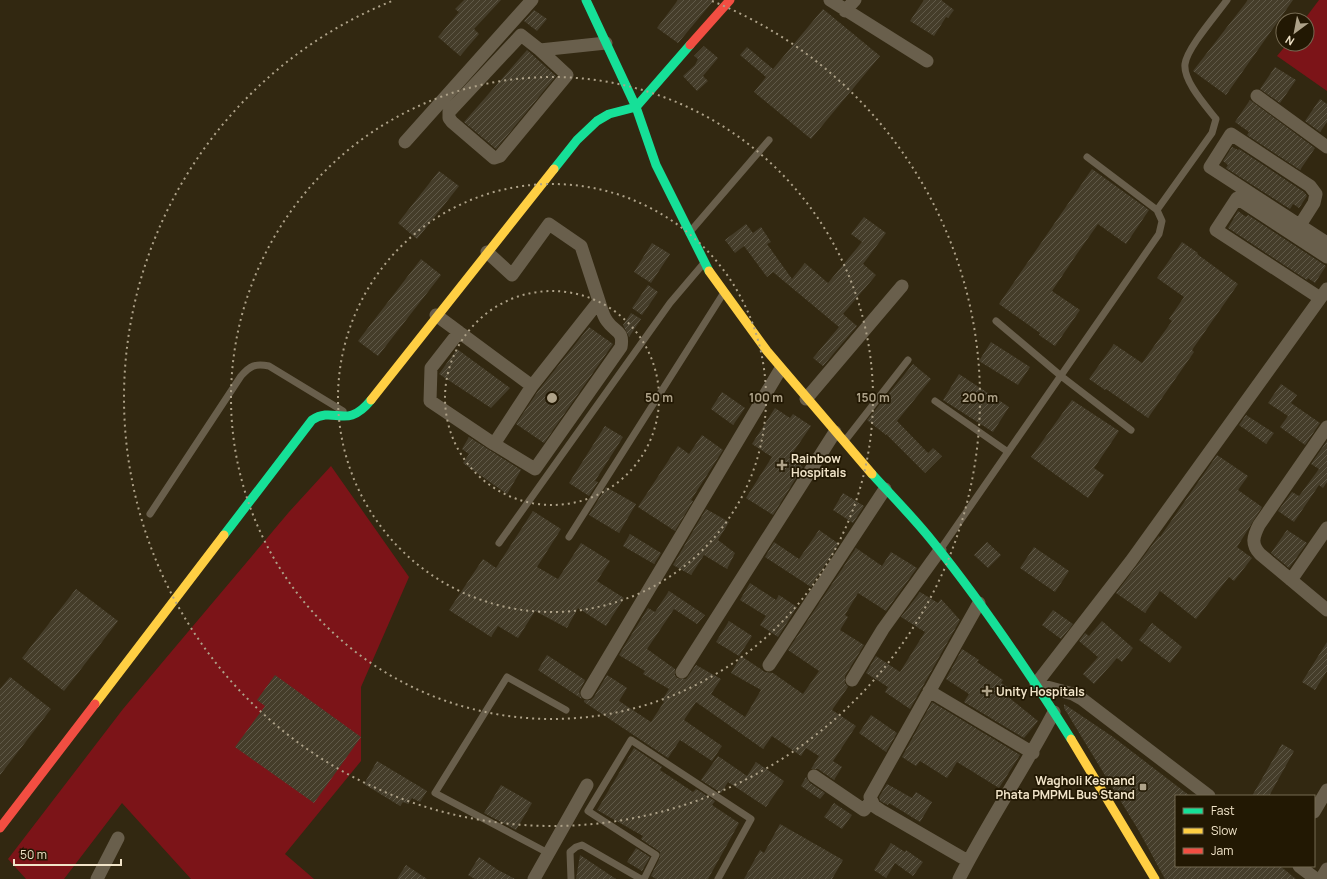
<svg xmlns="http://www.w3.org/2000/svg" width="1327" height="879" viewBox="0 0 1327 879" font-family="Manrope,sans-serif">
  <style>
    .green { fill: #7c1418 }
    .building { fill: url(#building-hatch) }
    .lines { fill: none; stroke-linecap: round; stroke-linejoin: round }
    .lane { stroke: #695f4c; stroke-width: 7 }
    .street { stroke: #695f4c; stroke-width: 13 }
    .fast { stroke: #16e098; stroke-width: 9 }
    .slow { stroke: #ffcf43; stroke-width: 9 }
    .jam { stroke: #f24e42; stroke-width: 9 }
    .ring { fill: none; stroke: #aea289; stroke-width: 2; stroke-dasharray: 2 4 }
    .poi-dot { fill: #aea289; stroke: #221803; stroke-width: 1.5 }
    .labels { text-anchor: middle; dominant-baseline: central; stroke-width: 3.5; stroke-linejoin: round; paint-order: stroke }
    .poi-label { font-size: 12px; font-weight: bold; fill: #f1e4c9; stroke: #221803; text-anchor: start }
    .centre { fill: #aea289; stroke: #221803; stroke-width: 2 }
    .ring-label { font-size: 12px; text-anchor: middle; font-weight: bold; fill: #aea289; stroke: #221803; stroke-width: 3.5; stroke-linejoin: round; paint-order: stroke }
  </style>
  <defs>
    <pattern id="building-hatch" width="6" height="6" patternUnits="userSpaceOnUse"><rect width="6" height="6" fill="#453d2a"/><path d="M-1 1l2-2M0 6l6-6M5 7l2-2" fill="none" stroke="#605948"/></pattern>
  </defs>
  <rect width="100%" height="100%" fill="#322811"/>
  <path class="green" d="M1319,0H1327V91L1277,56L1287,44H1307V20H1304Z
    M331,466L409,577L361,687V761L285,854L314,879H191L122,803L64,879H26L8,859L123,709L289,512Z"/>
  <path class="building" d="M464,0H501L474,29L479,34L460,56L438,37L459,12L455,9Z
    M678,0H714L678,43L657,28Z
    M924,0H941L954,10L948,18L946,17L934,36L910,21Z
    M1248,0H1293L1226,95L1193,71Z
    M823,9L880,56L811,139L754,92L766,77L740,55L747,47L773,69Z
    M534,10L547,19L537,31L524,21Z
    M704,46L718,58L703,76L708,81L697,91L683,76L695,65L698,59L694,56Z
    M527,50L556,76L496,149L464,122Z
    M1275,67L1296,80L1280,103L1260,89Z
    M1320,99L1327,104V122L1320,132L1305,121Z
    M1250,100L1315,148L1300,170L1247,135L1249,132L1235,122Z
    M1232,147L1238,150L1239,149L1304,192L1307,196L1299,208L1293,204L1290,209L1226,168L1228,165L1223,161Z
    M1092,169L1149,210L1126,244L1098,224L1074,258L1052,291L1080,310L1055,346L1039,335L1040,333L999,304Z
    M439,171L459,186L417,239L398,223Z
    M1238,211L1246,217L1248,215L1326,266L1315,283L1308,278L1307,280L1228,228Z
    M864,217L886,233L863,264L876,275L843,314L857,326L823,366L813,358L839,327L773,272L767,277L744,246L735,253L725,240L746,224L753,233L761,227L771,242L767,244L792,279L805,263L828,283L862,242L851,234Z
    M1182,242L1198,253L1197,254L1238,284L1192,350L1194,352L1148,418L1106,389L1105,390L1089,379L1114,344L1142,363L1172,321L1169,319L1184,297L1157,278Z
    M652,243L670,254L651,283L634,272Z
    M421,259L441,275L378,356L358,341Z
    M648,285L658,292L642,315L632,308Z
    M631,313L641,319L629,337L623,325Z
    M589,327L613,344L544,443L516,424L538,391Z
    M991,342L1030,367L1018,385L979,361Z
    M457,349L510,388L491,408L439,374Z
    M913,364L931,379L897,421L928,453L933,448L942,456L925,473L886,434V435L867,420Z
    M959,374L1009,407L993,432L943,400Z
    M1281,384L1297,395L1291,403L1320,423L1305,445L1280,427L1288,416L1268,403Z
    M722,392L745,408L733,425L711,409Z
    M1072,400L1119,431L1094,468L1104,475L1088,498L1031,457Z
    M775,408L790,418L793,414L811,426L789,458L803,467L773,515L746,498L772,457L752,444Z
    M1246,415L1274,433L1266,444L1239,425Z
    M605,426L623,437L595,481L598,482L589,496L569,483Z
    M702,435L723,450L691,500L693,501L675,531L638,507L678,446L689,454Z
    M469,437L521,470L507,494L463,463L469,454L462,449Z
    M1327,441V482L1323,488L1319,485L1294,522L1278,511L1292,492L1299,496L1319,469L1311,464Z
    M1217,455L1248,476L1238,490L1262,507L1237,547L1252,558L1234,581L1229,577L1196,619L1160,591L1145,613L1116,593L1159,536L1160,537Z
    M606,487L636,504L619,533L589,515Z
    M843,493L864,506L853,523L833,510Z
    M706,509L729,522L718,540L735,553L727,569L704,555L691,575L673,565Z
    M533,511L561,529L537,567L558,579L581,543L610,561L597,581L624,598L606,626L578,608L567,628L535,611L518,638L498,626L491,637L449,610L483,559L496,568Z
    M819,530L839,544L811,587L765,557L774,542L799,559Z
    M1287,530L1307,543L1289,568L1271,553Z
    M630,534L661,553L654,564L623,546Z
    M987,542L1001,555L988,568L974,555Z
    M1034,547L1069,571L1055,592L1020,568Z
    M856,548L882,566L891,552L917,568L886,611L858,593L845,615L848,617L840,630L864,645L845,676V683L848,687L832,710L856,726L833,761L842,767L834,780L818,769H811L819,756L806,748L801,756L772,736L763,749L696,702L684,720L722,746L712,761L680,740L668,758L584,702V700H591L594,697L607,675L627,688L619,701L651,722L664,702L662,700L669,689L643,674L645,671L619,655L648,608L655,612L669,591L705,615L697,624L674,609L647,649L675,669V675L677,678L686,679L696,665L721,679L711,694L745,717L761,690L731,673L741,656L765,672L773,673L803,694L819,671L788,650Z
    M750,583L776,600L779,595L797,607L778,637L760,625L766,616L740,600Z
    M76,589L118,621L64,691L22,658Z
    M920,592L938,603L941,599L960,620L910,709L885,692L888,687L866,673L876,656L900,672L925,632L901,617Z
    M1053,610L1073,624L1061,639L1042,625Z
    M729,621L752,636L739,656L716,642Z
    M1102,621L1133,648L1122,662L1117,658L1094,684L1083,674L1098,657L1079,641L1085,633L1089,636Z
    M1152,623L1182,647L1170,663L1139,640Z
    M1327,642V671L1315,690L1302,682Z
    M962,649L979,660L977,662L1003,680L1001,683L1011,689L1007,696L1038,721L1024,738L964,702L969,694L946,679Z
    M547,655L585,680L579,692L582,699L538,670Z
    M275,675L361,737L314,803L235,747L265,706L257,700Z
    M10,677L51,709L0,775V689Z
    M932,702L1020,755L999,788L957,762L947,778L920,761L916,766L902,757Z
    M1064,704L1113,737L1190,796H1176V866H1280L1296,879H1165L1139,831L1064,708Z
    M871,715L897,733L886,752L859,733Z
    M1282,744L1294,751L1269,796H1252Z
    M634,748L662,767L660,770L693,792L696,789L715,801L712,805L739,823L708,879H656L651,876L660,857V852L641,839L643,836L597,810Z
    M718,756L747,776L756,762L784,781L766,807L728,782L721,793L701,780Z
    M377,761L427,791L420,802L412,798L408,804L403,802L400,806L364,784Z
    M806,777L810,783L825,793L820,799L801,786Z
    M887,784L912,798L916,792L932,802L920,822L889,803L888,805L880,801L879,797Z
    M501,785L532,803L516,830L484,813Z
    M834,803L852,815L842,829L824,817Z
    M780,824L843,860L832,879H744L760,850L764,853Z
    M891,843L905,852L906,850L923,862L913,876L895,863L886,878L874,870Z
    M636,848L650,857L642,871L627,862Z
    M580,855L616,879H576Z
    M479,857L498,870L515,879H475L468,875Z
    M406,865L427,879H397Z"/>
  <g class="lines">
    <path class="lane" d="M1157,210L1212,133L1216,119C1206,106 1183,81 1185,64C1187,48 1217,14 1227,0
      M689,233L769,140
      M996,321L1061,376L1131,430
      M935,401L1008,452
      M844,442L908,360
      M150,514L241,376C250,366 255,363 269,366L343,411
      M569,537L723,294
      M499,543L670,303L704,263
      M940,550L1159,234L1162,221L1157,210L1087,157
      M548,853L435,793L507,677L566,710
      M571,879L570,852L576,847L582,845L641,879
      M644,879L656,855L588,811L631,740L751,819L718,879"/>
    <path class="street" d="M830,0L927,61
      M845,11L855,0
      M540,50L521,35L449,112V118L452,122L494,158L500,156L567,75L540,50L606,43
      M1257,96L1327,147
      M405,142L532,0
      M1300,225L1314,203L1316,194L1310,186L1231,134L1210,167L1327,243
      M1320,298L1216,230L1237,198L1327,257
      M436,315L532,386
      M459,332L431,368L430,401L494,444L532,386L599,301L581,246L549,224L512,275L487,252
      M806,399L902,286
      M1327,427L1259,525C1253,537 1251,544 1260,554L1327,610
      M494,444L535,469L621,347C624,330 615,333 607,321C603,316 601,307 599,301
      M1291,580L1327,528
      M769,665L885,489
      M682,672L835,432
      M852,680L883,629L940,550
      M929,691L1033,753
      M587,693L780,370
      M814,776L864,810L871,801
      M1209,796L1082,699L1073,694L1036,684L1131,561L1327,289
      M1314,812L1327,790
      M968,861L880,810L874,806L870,797L979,603
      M1299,866L1316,879
      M97,879L118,838
      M534,879L587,785
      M959,879C988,822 1024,769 1054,712
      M1321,879L1327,869"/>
    <path class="fast" d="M586,0L636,107L656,165L709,271
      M554,169L577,140L597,121L609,114L636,107L690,45
      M872,474C892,496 914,518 933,542C983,604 1028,671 1071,739
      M224,535L312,420C335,405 346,431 371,400"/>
    <path class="slow" d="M709,271L767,351L872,474
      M371,400L554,169
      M95,704L224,535
      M1071,739L1155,879"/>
    <path class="jam" d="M690,45L730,0
      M0,828L95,704"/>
  </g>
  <g class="ring">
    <circle cx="552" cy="398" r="107"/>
    <circle cx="552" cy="398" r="214"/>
    <circle cx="552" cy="398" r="321"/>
    <path d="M712 1A428 428 0 1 1 392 1"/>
  </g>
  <g class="poi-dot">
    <path d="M780 459h4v4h4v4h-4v4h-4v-4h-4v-4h4z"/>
    <path d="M985 685h4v4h4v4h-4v4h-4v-4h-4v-4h4z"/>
    <rect x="1139" y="783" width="8" height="8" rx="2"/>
  </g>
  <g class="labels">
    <g class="poi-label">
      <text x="791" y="458">Rainbow<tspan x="791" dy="14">Hospitals</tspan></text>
      <text x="996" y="691">Unity Hospitals</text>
      <text x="1135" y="780" text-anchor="end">Wagholi Kesnand<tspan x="1135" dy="14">Phata PMPML Bus Stand</tspan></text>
    </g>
  </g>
  <circle cx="552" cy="398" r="6" class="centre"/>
  <g class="ring-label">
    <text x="659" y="402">50 m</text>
    <text x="766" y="402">100 m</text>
    <text x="873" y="402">150 m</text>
    <text x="980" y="402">200 m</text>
  </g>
  <rect x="1175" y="795" width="140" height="72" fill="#221803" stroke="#756a52"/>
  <rect x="1183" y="808" width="20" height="6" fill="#16e098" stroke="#756a52"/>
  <text x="1211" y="815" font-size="12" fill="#f1e4c9">Fast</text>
  <rect x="1183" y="828" width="20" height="6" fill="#ffcf43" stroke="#756a52"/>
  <text x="1211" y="835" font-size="12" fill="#f1e4c9">Slow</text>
  <rect x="1183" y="848" width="20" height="6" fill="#f24e42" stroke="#756a52"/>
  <text x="1211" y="855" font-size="12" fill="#f1e4c9">Jam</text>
  <g transform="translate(1295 32) rotate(212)"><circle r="19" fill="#221803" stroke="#756a52"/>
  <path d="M0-3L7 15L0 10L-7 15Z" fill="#aea289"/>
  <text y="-6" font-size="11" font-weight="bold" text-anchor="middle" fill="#f1e4c9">N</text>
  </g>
  <path d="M14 859v6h107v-6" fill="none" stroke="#f1e4c9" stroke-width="2"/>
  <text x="20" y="859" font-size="12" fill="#f1e4c9" stroke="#221803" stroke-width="3" paint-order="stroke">50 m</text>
</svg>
